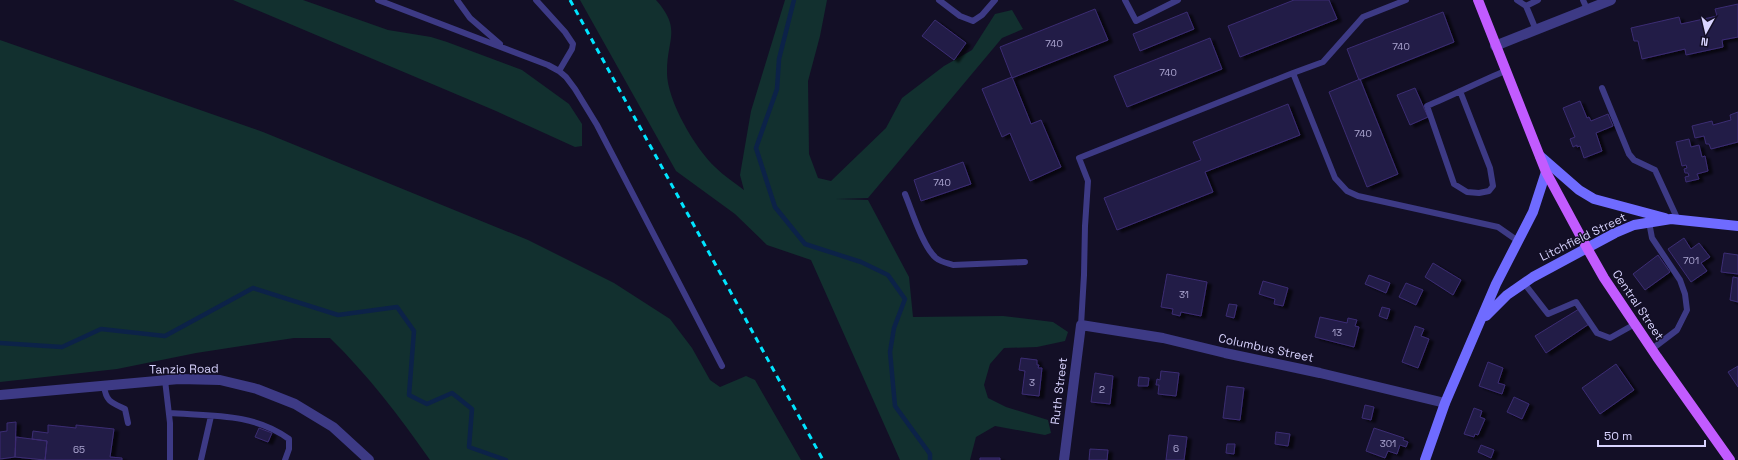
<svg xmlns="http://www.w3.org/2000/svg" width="1738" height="460" viewBox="0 0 1738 460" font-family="'Space Grotesk',sans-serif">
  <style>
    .green { fill: #12302f }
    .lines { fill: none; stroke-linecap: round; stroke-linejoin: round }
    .stream { stroke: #0c2248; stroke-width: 4.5 }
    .building { fill: #241b47; stroke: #3b2d73; filter: url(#shadow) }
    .service { stroke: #3d3a85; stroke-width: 6 }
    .minor { stroke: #3d3a85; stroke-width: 10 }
    .secondary { stroke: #6f6bff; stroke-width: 10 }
    .primary { stroke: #c25bff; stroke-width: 10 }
    .rail { stroke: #00e5ff; stroke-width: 3; stroke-dasharray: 6 5; stroke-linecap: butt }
    .labels { text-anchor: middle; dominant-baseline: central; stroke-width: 3; stroke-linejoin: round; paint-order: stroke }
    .number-label { font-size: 10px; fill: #aca6d1 }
    .street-label { font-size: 12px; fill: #d9d4ff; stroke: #130f26 }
  </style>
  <defs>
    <filter id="shadow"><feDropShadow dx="4.5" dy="2.5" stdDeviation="1" flood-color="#0009"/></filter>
  </defs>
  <rect width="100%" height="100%" fill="#130f26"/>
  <path class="green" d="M233,0H303L388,30L431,37L447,42L522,70L569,104L582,124V146L575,147L496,111Z
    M580,0H656C682,29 667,39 667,71C666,99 695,148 715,167C724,176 735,183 744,190L740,175L751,111L785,0H827L820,36L808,81L809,154L818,178L831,181L886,128L902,98L944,66L972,50L995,14L1012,10L1023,29L1002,38L868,198L836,199L868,200L909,277L913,317L1003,316L1053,322L1068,332L1065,341L1037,347L1004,348L990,364L984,385L988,398L1006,407L1048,420L1051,433L1045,435L995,426L976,437L970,460H900L811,260L767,245L735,214L676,171Z
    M0,40L263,132L528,240L614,283L670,319L692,348L710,380L720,387L746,376L755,380L801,460H430C400,417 368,375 330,338H294L196,353L117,369L0,382Z"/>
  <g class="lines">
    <path class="stream" d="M794,0L779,59L777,89L756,148L775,207L805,244L861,262L888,275L905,299L894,328L890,352L895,406L930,454V460
      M0,343L62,347L101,329L165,336L253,288L338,315L397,307L414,331L409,395L427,404L452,393L472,409L469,447L506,460"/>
  </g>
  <path class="building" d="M1294,0H1329L1337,19L1240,57L1228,26Z
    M1738,4V37L1722,40L1723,47L1686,55L1685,49L1642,59L1638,41H1634L1631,28L1679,17L1681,24L1717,16L1715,9Z
    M1095,9L1108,40L1012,78L1000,47Z
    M1187,12L1194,29L1140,51L1133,34Z
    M1443,12L1454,42L1359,80L1347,49Z
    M935,20L966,43L954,60L922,36Z
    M1210,38L1222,69L1127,107L1114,76Z
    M1012,77L1031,124L1041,120L1061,167L1030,181L1010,133L1002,137L982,89Z
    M1360,79L1398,174L1367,187L1329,92Z
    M1415,88L1428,117L1410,125L1397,95Z
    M1580,101L1587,118L1589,117L1591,121L1608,114L1613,126L1596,133L1602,151L1584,158L1580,146L1577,147V145L1573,147L1570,139L1575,137L1563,108Z
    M1288,104L1300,135L1205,172L1213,192L1117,230L1104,198L1201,160L1193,142Z
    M1738,112V142L1711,149L1709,144H1706L1704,136L1695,138L1692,126L1712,121L1713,125L1731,120L1730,115Z
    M1689,139L1691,147L1699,145L1702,157L1705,156L1708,171L1697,174L1699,179L1686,182L1685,177L1689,176L1688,173H1685L1684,169L1687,168L1686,165L1682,166L1676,142Z
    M963,162L971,184L921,201L914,180Z
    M1684,238L1691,249L1699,243L1710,257L1701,263L1707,271L1691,282L1668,249Z
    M1724,253L1738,255V274L1721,272Z
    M1658,255L1670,272L1645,290L1633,274Z
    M1433,263L1461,280L1453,295L1425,277Z
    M1167,274L1207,282L1201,316L1181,312L1180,316L1172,314L1173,309L1161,307Z
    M1369,275L1390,283L1386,293L1365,284Z
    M1733,277L1738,278V302L1730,300Z
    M1263,281L1288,288L1283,306L1274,304L1275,299L1259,294Z
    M1406,283L1423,290L1416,305L1399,297Z
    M1229,304L1237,305L1234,318L1226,316Z
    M1382,307L1390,309L1387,319L1379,316Z
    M1579,309L1589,324L1546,353L1535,336Z
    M1320,317L1347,323L1348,318L1357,320L1355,326L1359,327L1354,347L1315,337Z
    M1415,326L1424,329L1421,336L1429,339L1418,368L1402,362Z
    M1021,358L1037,360V365H1039L1038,368H1042L1039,396L1022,394L1025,371L1019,370Z
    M1488,362L1503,368L1498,383L1505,385L1502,394L1479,386Z
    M1616,364L1634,390L1600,414L1582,388Z
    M1738,366V387L1728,372Z
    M1161,371L1179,373L1176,396L1158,394L1159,385H1156L1157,379L1160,380Z
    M1095,373L1113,376L1110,404L1091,402Z
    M1139,377L1149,378L1148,386H1138Z
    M1227,386L1244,388L1240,420L1223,418Z
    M1514,397L1529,404L1522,419L1507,412Z
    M1365,405L1374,407L1371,420L1362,418Z
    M1474,408L1482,411L1480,417L1485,419L1478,435L1475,434L1474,437L1464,434Z
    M16,422L15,457L0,459V432L7,431V423Z
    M48,425L76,428V425L114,429L110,457L122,458V460H45L47,441L32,439L33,431L48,433Z
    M259,428L272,433L268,442L255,437Z
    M1374,428L1404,438L1403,440L1408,442L1406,447L1400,445L1397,454L1388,451L1385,458L1366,451Z
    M1276,432L1290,434L1288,446L1275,444Z
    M1169,435L1187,437L1184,460H1166Z
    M16,437L47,441L45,460L15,457Z
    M1227,444H1235L1234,454L1226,453Z
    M1481,445L1494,450L1491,458L1478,452Z
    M1090,449L1108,450L1107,460H1089Z
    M980,458H1000V460H980Z"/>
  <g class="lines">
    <path class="service" d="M378,0L548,65L559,71L566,77L575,89L597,125L722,366
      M457,0L470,18L500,44
      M536,0L565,32L573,44L572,49L559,71
      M939,0L960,16L973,21L982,15L995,0
      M1125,0L1136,21L1178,0
      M1406,0L1363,17L1323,62L1293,73L1335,178L1347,191L1358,196L1498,227L1518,241
      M1517,0L1526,6
      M1583,0L1587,9
      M1536,30L1526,6L1538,0
      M1602,88L1629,154L1634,160L1655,170L1678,220
      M1460,91L1490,168L1493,186L1489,191L1479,193L1467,192L1454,184L1427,106C1453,95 1479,82 1505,71
      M905,194C912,211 923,247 936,258C941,262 947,263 953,265L1025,262
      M1649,222L1652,238L1680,280L1685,294L1687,310L1677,330L1652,349
      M1524,283L1548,314L1576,302L1597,333L1610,338L1635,324
      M1081,325L1084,275L1085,226L1088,181L1079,158L1293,73
      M165,380L170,423V460
      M104,386C106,402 112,403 125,409L128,423
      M169,413C211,416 254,413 289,439V449L285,460
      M201,460L211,416"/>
    <path class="minor" d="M1495,46L1611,0
      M0,395L179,379L220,380L257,389L295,404L333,427L369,460
      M1064,460L1081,325L1163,338L1225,353L1320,373L1445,403"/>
    <path class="secondary" d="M1540,156L1579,190L1594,199L1665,218
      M1486,316L1507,295L1533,277L1615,233L1634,225L1671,219L1738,226
      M1425,460L1445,403L1496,284L1533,212L1546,172"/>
    <path class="primary" d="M1478,0L1546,172L1587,248L1604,278L1657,357L1730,460"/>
    <path class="rail" d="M570,0L823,460"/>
  </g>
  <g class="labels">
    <g class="number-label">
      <text x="1054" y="43">740</text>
      <text x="1401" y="46">740</text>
      <text x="1168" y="72">740</text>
      <text x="1363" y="133">740</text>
      <text x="942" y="182">740</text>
      <text x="1691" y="260">701</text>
      <text x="1184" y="294">31</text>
      <text x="1337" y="332">13</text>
      <text x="1032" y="382">3</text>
      <text x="1102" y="389">2</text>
      <text x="1388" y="443">301</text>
      <text x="1176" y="448">6</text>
      <text x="79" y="449">65</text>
    </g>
    <g class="street-label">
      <text transform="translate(1583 237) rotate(-26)">Litchfield Street</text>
      <text transform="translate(1638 305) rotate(56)">Central Street</text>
      <text transform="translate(1266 348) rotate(12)">Columbus Street</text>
      <text transform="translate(184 369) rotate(-1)">Tanzio Road</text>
      <text transform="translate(1059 391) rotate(-83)">Ruth Street</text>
    </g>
  </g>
  <g transform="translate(1706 32) rotate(188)" stroke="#130f26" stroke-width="3" paint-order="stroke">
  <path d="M0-3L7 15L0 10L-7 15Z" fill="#d9d4ff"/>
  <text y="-6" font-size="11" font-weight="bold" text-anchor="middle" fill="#d9d4ff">N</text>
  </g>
  <path d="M1598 440v6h107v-6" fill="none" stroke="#d9d4ff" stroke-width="2"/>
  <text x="1604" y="440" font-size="12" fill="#d9d4ff" stroke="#130f26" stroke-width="3" paint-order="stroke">50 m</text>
</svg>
